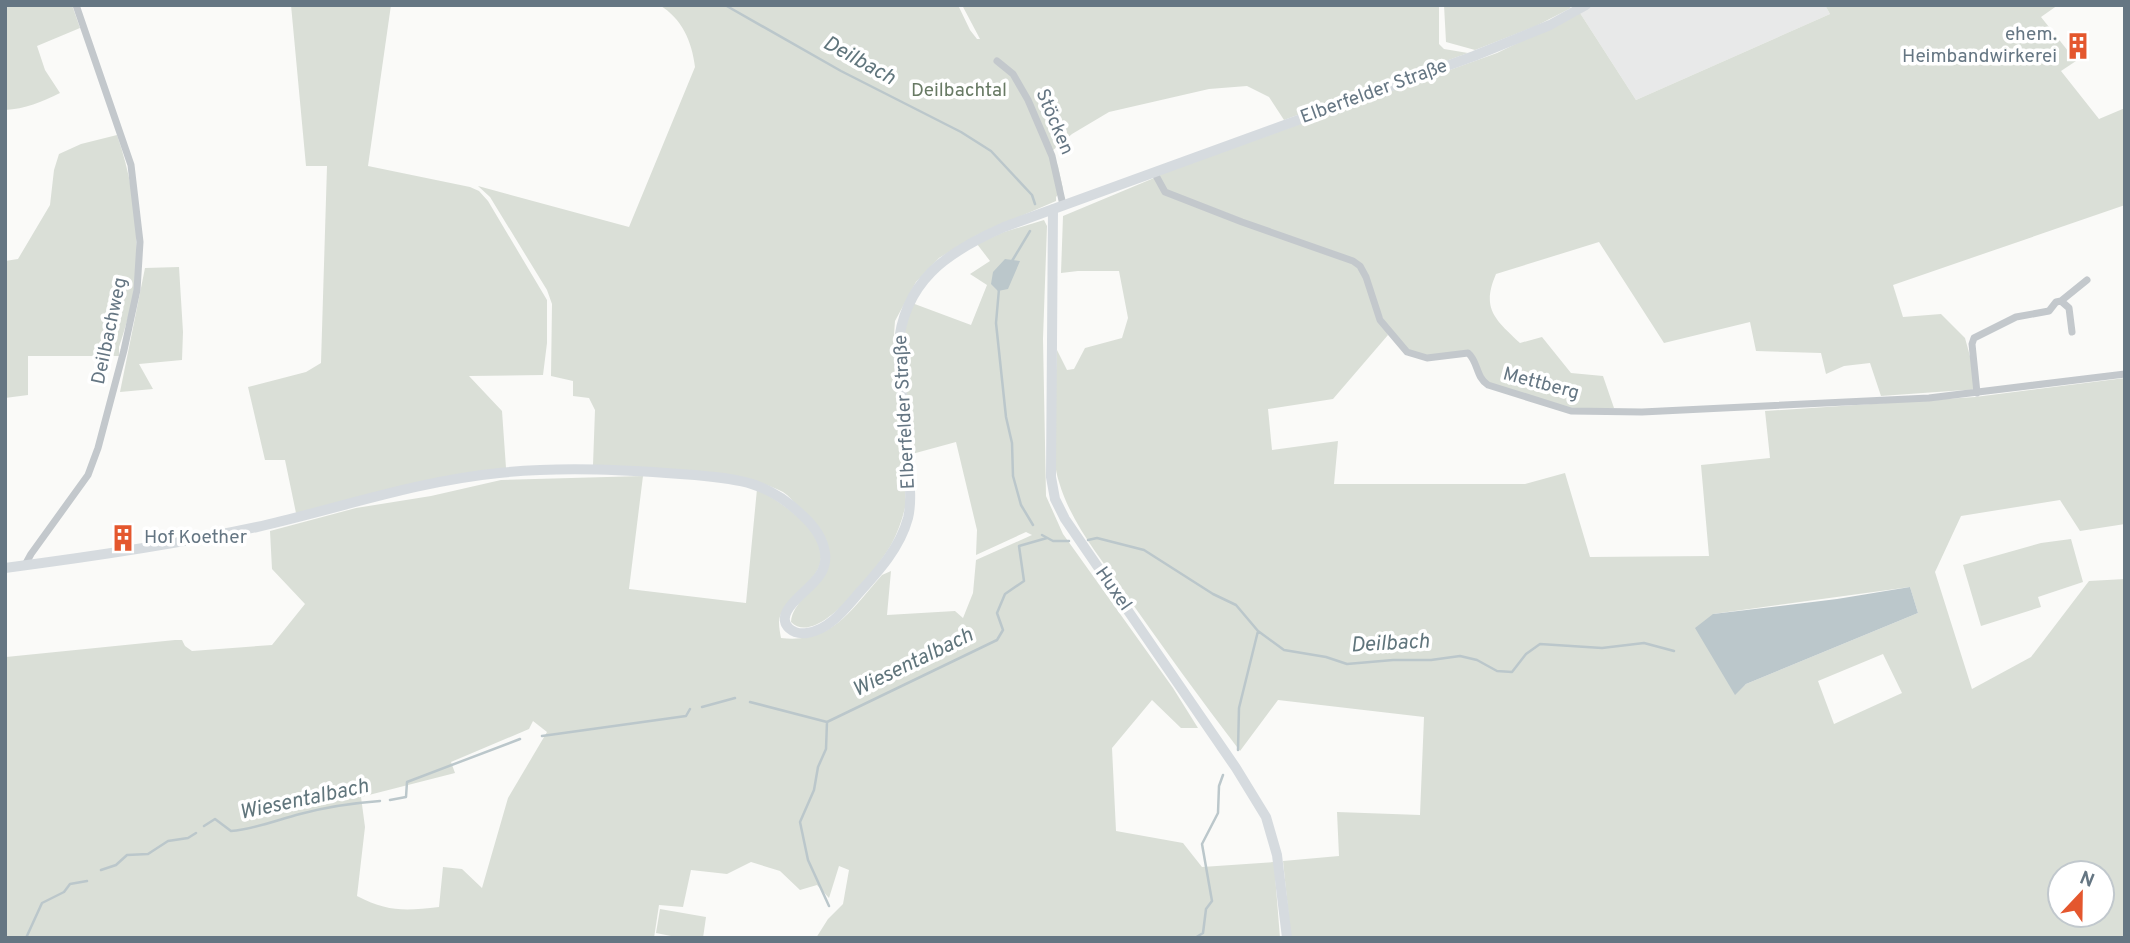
<svg xmlns="http://www.w3.org/2000/svg" width="2130" height="943" viewBox="0 0 2130 943" font-family="Overpass,sans-serif">
  <style>
    .built { fill: #e8e9e9 }
    .green { fill: #dadfd7; fill-rule: evenodd }
    .water { fill: #bbc7cb }
    .lines { fill: none; stroke-linecap: round; stroke-linejoin: round }
    .stream { stroke: #bbc7cb; stroke-width: 2.5 }
    .street { stroke: #c3c8cc; stroke-width: 7 }
    .secondary { stroke: #d6dbdf; stroke-width: 10 }
    .labels { text-anchor: middle; dominant-baseline: central; stroke-width: 7; stroke-linejoin: round; paint-order: stroke }
    .poi-label { font-size: 19px; fill: #657683; stroke: #fff; text-anchor: end }
    .park-label { font-size: 19px; fill: #687a64; stroke: #fff }
    .street-label { font-size: 19px; fill: #657683; stroke: #fff }
    .water-label { font-size: 21px; font-style: italic; fill: #60757c; stroke: #fff }
  </style>
  <rect width="100%" height="100%" fill="#fafaf8"/>
  <path class="built" d="M1593,5H1825L1830,14L1636,100L1580,13Z"/>
  <path class="green" d="M5,5H72L80,28L37,46L45,70L60,93C42,102 25,109 5,110Z
    M291,5H391L368,166L470,187L479,191L488,201L547,300V343L543,375L469,376L502,411L506,468L296,513L285,460H265L248,387L306,372L321,363L327,166H306Z
    M659,5H958L970,30L977,39H980L962,5H1439V44L1444,49L1468,53L1284,120L1269,97L1247,86L1209,89L1109,112L1072,134L1052,151L1038,126L1058,166L1063,189L1056,197V201L977,235L939,258L916,282L895,321L893,348L906,503C903,518 898,532 891,545C879,565 818,650 791,622C792,603 816,589 825,573C839,547 817,524 799,507C794,502 789,496 783,492C771,486 759,482 747,478L593,465L595,410L589,398L573,396V381L551,376L552,304L547,290L490,197L478,186L629,227L695,67C692,42 682,18 659,5Z
    M1444,5H1567L1571,8L1536,26L1475,50L1446,42Z
    M1825,5H2058L2041,17L2076,61L2061,71L2099,119L2125,108V205L1893,285L1903,317L1941,314L1965,338L1979,389L1881,396L1870,363L1844,366L1826,374L1821,353L1756,351L1750,322L1664,343L1599,242L1496,274C1481,309 1495,319 1520,343L1542,337L1571,373L1603,376L1614,408H1567L1490,384L1484,379L1470,351C1455,349 1441,357 1426,356C1389,351 1373,296 1361,265L1167,190L1158,175L1497,53L1580,13L1636,100L1830,14Z
    M117,135C134,183 141,239 134,290C131,309 125,329 119,347V356H28V395L5,398V261L18,259L50,205L54,170L59,154L81,144Z
    M1154,178L1165,193L1353,262L1359,267L1388,335L1333,399L1268,409L1272,450L1338,441L1334,484H1525L1565,473L1590,557L1709,556L1701,465L1770,458L1765,411L1975,397L2125,378V524L2080,531L2060,500L1961,516L1935,572L1972,689L2031,657L2089,581L2125,579V938H1291L1283,861L1339,856L1337,812L1420,815L1424,717L1278,700L1240,751C1200,699 1162,646 1124,592C1100,557 1071,523 1059,482C1048,447 1056,388 1057,350L1067,370L1074,369L1085,348L1122,338L1128,318L1119,271H1078L1061,273L1063,216ZM1910,587L1918,613L1746,684L1735,694L1713,614ZM1883,654L1902,693L1834,724L1818,681ZM2060,873H2102V915H2060Z
    M1044,220L1047,226L1043,339L1046,496L1063,534L1173,688L1198,728H1181L1152,700L1112,748L1116,831L1183,843L1202,867L1274,862L1280,938H816L828,919L843,904L849,870L839,866L829,898L817,885L800,890L780,871L751,862L727,874L691,870L683,907L659,905L654,938H5L6,657L175,640H182L185,646L192,651L272,645L305,604L272,569L270,531L356,508L431,496L501,480L643,476L629,589L746,603L757,489C782,502 840,540 815,574C806,586 779,607 779,622C779,627 780,633 781,638C832,644 851,610 882,575L891,571L887,615L955,611L963,618L973,593L976,560L1032,535L1026,532L976,555L977,530L956,442L912,454L901,334L912,303L971,325L987,285L970,274L990,261L977,244L1004,232ZM533,721L547,732L508,798L482,888L462,869L443,867L439,907C405,911 388,912 357,896L365,827L361,797L455,773L451,762L529,729Z
    M179,267L183,332L182,360L139,364L153,389L120,392L145,268Z
    M2071,539L2083,582L2038,597L2041,607L1981,626L1963,565L2041,543Z
    M660,909L706,917L703,938H681L656,933Z"/>
  <path class="water" d="M1005,259L1020,261L1008,289L998,291L991,284L993,272Z
    M1910,587L1918,613L1746,684L1735,695L1695,628L1713,614L1837,599Z"/>
  <g class="lines">
    <path class="stream" d="M725,5L841,71L961,132L991,151L1032,195L1035,204
      M1012,261L1030,231
      M999,289L996,323L1006,417L1012,443L1013,476L1021,505L1033,525
      M1042,535L1053,541H1069
      M1088,540L1097,538L1144,550L1213,594L1236,605L1258,631L1284,650L1326,657L1347,664L1393,660H1431L1460,656L1477,660L1497,671L1512,672L1526,654L1540,644L1602,648L1644,643L1674,651
      M750,702L827,722L997,640L1003,630L997,613L1005,594L1024,581L1019,546L1047,538
      M702,707L735,698
      M827,722L826,749L818,767L814,790L800,822L808,860L829,906
      M542,736L686,716L690,709
      M1238,750L1239,708L1258,631
      M390,800L406,797L407,782L520,739
      M204,826L215,819L231,831C255,829 277,820 300,814C326,807 353,803 380,801
      M101,870L116,865L127,855L148,854L168,841L188,838L196,833
      M26,938L42,903L64,892L70,884L87,881
      M1195,938L1203,933L1206,909L1212,901L1202,844L1218,813L1219,786L1223,775"/>
    <path class="street" d="M997,61L1013,74L1028,100L1052,156L1063,205
      M1154,172L1165,192L1242,222L1353,261L1360,266L1366,277L1380,320L1407,352L1427,358L1468,353C1478,361 1476,378 1488,385L1571,411L1642,412L1929,398L2125,374
      M2061,301L2087,280
      M1977,393L1972,344L1974,338L2016,317L2049,311L2056,302L2061,301L2069,308L2072,332
      M25,565L31,554L88,475L98,448L124,350L137,290L140,242L131,165L76,5"/>
    <path class="secondary" d="M1053,209L1051,477L1055,499L1065,519L1236,768L1266,817L1277,855L1287,938
      M5,568C90,557 173,545 257,527C337,509 417,481 499,473C563,466 630,470 695,475C739,479 768,482 802,515C812,524 823,538 825,553C829,580 798,591 787,611C779,626 794,635 807,633C829,630 845,609 858,594C878,572 900,548 908,518C913,497 908,474 907,453C904,418 901,383 898,349C903,281 947,252 1004,227L1474,56L1550,25L1586,5"/>
  </g>
  <defs>
    <symbol id="building-bare" viewBox="-9 -9 18 18"><path d="M-4-6H4V6H1V3H-1V6H-4ZM-2.5-4.3h1.7v1.8h-1.7ZM.8-4.3h1.7v1.8H.8ZM-2.5-1h1.7V.8h-1.7ZM.8-1h1.7V.8H.8Z" fill="#e4572e" stroke="#fff" stroke-width="2.5" paint-order="stroke"/></symbol>
  </defs>
  <g fill-rule="evenodd">
    <use href="#building-bare" x="2059" y="27" width="38" height="38"/>
    <use href="#building-bare" x="104" y="519" width="38" height="38"/>
  </g>
  <g class="labels">
    <g class="poi-label">
      <text x="2057" y="35">ehem.<tspan x="2057" dy="22">Heimbandwirkerei</tspan></text>
      <text x="144" y="538" text-anchor="start">Hof Koether</text>
    </g>
    <g class="park-label">
      <text x="959" y="91">Deilbachtal</text>
    </g>
    <g class="street-label">
      <text transform="translate(1374 92) rotate(-20)">Elberfelder Straße</text>
      <text transform="translate(1054 122) rotate(67)">Stöcken</text>
      <text transform="translate(110 331) rotate(-78)">Deilbachweg</text>
      <text transform="translate(1541 384) rotate(15)">Mettberg</text>
      <text transform="translate(905 412) rotate(-93)">Elberfelder Straße</text>
      <text transform="translate(1113 589) rotate(55)">Huxel</text>
    </g>
    <g class="water-label">
      <text transform="translate(859 61) rotate(29)">Deilbach</text>
      <text transform="translate(1390 644) rotate(-3)">Deilbach</text>
      <text transform="translate(913 663) rotate(-26)">Wiesentalbach</text>
      <text transform="translate(304 800) rotate(-12)">Wiesentalbach</text>
    </g>
  </g>
  <rect width="2130" height="943" fill="none" stroke="#657683" stroke-width="14"/>
  <g transform="translate(2081 894) rotate(22)"><circle r="33" fill="#ffffff" stroke="#c1c8cd" stroke-width="2"/>
  <path d="M0-5L12 26L0 18L-12 26Z" fill="#e4572e"/>
  <text y="-10" font-size="19" font-weight="bold" text-anchor="middle" fill="#657683">N</text>
  </g>
</svg>
